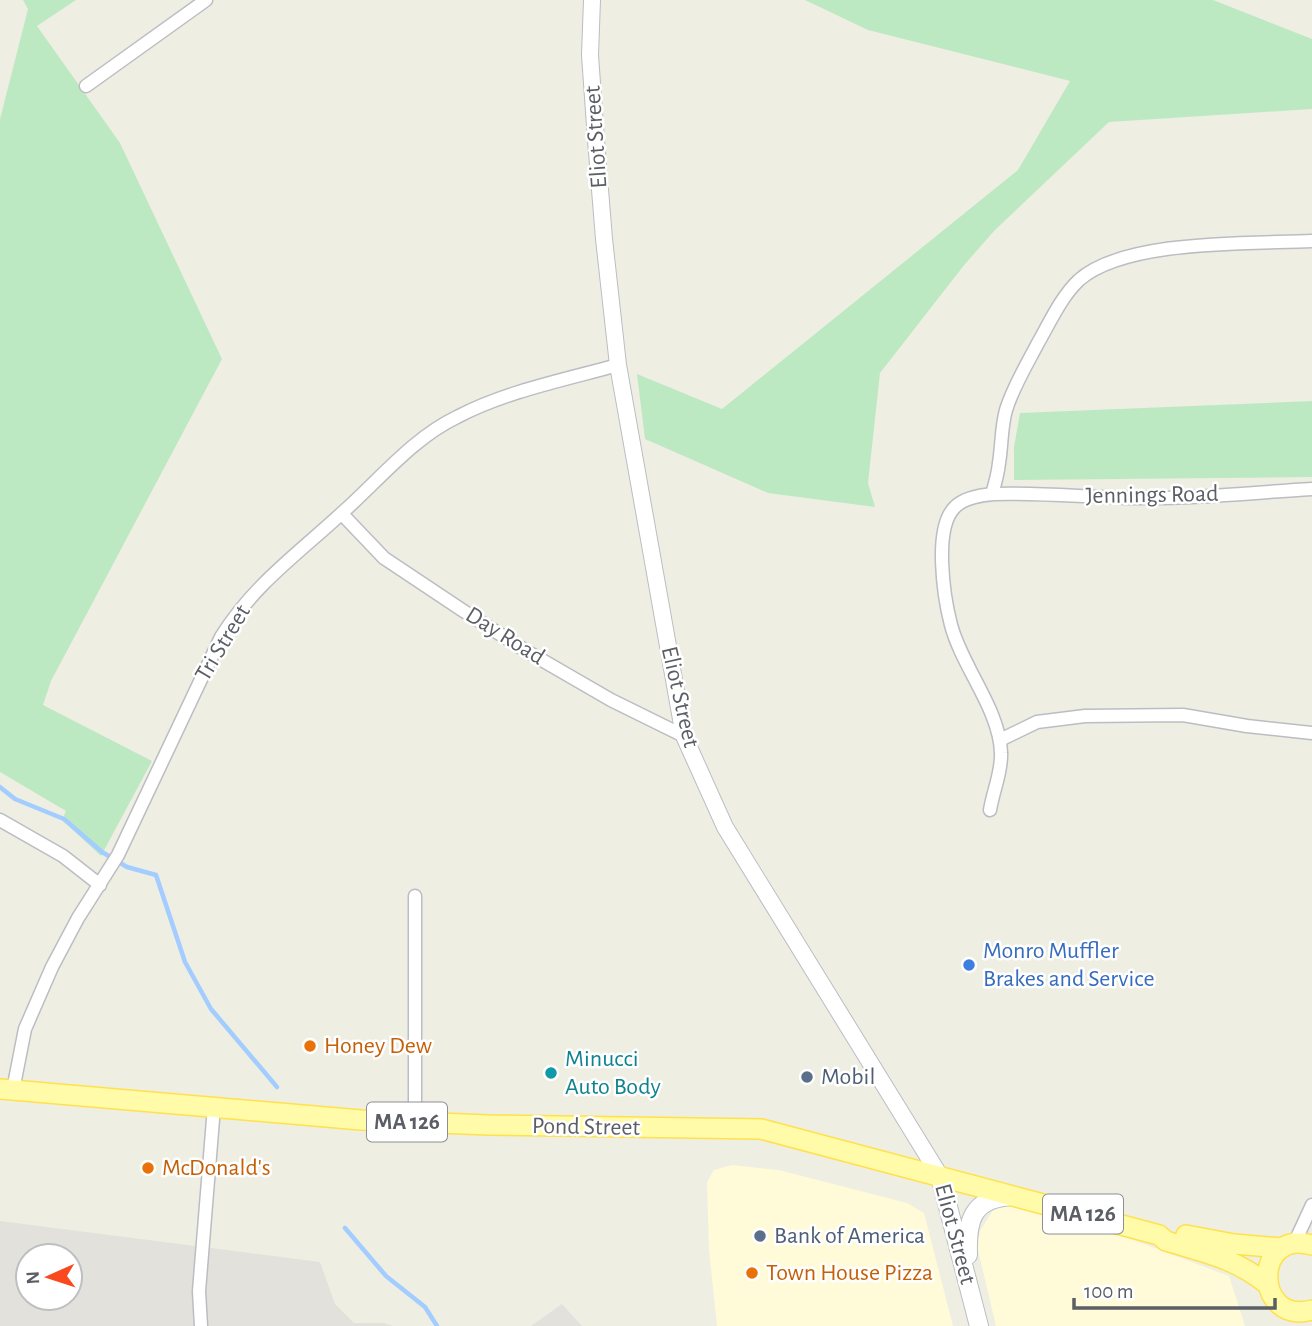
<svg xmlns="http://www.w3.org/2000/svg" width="1312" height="1326" viewBox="0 0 1312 1326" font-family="'Alegreya Sans',sans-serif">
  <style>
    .commercial { fill: #fffad8 }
    .industrial { fill: #e3e1db; fill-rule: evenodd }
    .green { fill: #bde9c2 }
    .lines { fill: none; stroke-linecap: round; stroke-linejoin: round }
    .stream { stroke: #a3cdff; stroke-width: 4.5 }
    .minor-casing { stroke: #bbbdc3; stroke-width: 15 }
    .tertiary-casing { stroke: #bbbdc3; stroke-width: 18 }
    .secondary-casing { stroke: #bcbec6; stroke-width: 20 }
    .primary-casing { stroke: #ffe14d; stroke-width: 22 }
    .minor { stroke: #fff; stroke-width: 12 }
    .tertiary { stroke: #fff; stroke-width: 16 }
    .secondary { stroke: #fff; stroke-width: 18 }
    .primary { stroke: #fffba8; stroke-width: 19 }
    .shop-dot { fill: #3f7fe0; stroke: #fff; stroke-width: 2.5 }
    .food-dot { fill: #e8710a; stroke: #fff; stroke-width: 2.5 }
    .culture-dot { fill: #0f9aa8; stroke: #fff; stroke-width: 2.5 }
    .service-dot { fill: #5c6f8a; stroke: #fff; stroke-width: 2.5 }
    .labels { text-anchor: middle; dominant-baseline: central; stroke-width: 5; stroke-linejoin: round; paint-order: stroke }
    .shield { fill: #fff; stroke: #8c8e93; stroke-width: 2 }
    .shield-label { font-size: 23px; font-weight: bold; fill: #5b5e65 }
    .street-label { font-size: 24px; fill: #5b5e65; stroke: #fff }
    .shop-label { font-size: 24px; fill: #366cbe; stroke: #fff; text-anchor: start }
    .food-label { font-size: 24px; fill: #c56008; stroke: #fff; text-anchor: start }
    .culture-label { font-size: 24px; fill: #0d838f; stroke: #fff; text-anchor: start }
    .service-label { font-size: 24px; fill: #4e5e75; stroke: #fff; text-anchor: start }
  </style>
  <rect width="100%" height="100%" fill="#efeee3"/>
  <path class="commercial" d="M732,1165L779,1170L907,1203L924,1213L953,1326H717L709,1250L707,1182L714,1170Z
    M1011,1205L1086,1222L1229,1276L1245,1326H996L977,1246L980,1231L993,1210Z"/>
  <path class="industrial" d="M0,1221L320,1262L335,1304L354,1323H384L393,1326H0ZM28,1256H70V1298H28Z
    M562,1304L582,1326H531Z"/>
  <path class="green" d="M23,0H76L37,26L120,143L222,359L51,681L43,705L152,761L101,856L62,820L66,811L0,772V119L28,9Z
    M805,0H1213L1312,39V109L1109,122L995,230L965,264L880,373L868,483L875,507L768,493L645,439L637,374L722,409L1018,170L1070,81L868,30Z
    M1312,401V477L1014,480V447L1020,413Z"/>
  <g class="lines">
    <path class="stream" d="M0,787L15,799L64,819L102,852L127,867L156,875L185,962L211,1009L277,1087
      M345,1228L386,1276L425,1307L437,1326"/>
    <defs>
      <path id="minor" d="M86,86L206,0
        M992,494C995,484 998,473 999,463C1002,445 1001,428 1006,410C1013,387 1027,364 1038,343C1050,322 1061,297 1079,280C1125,239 1251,244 1312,241
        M342,514L384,558L462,610L528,652L611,700L684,736
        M1000,740L1037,722L1085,716L1183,715L1247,726L1312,733
        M990,810C993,791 1002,772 1001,753C1000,710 962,667 951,625C944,598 933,528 955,507C964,498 981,495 994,494C1047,492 1100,499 1153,498C1206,498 1259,492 1312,489
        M0,820L63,856L100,885
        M13,1090L25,1029L52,967L78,918L118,855L221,637C253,585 300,552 343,512C379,480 413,438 457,417C507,391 564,380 618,365
        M415,1122V896
        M1294,1244L1312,1205
        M201,1326L199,1291L214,1107"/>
      <path id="tertiary" d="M592,0L590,55L596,140L604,239L618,365L684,736L725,827L940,1176"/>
      <path id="secondary" d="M940,1176L979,1326
        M968,1255C967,1221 971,1198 1013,1196"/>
      <path id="primary" d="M0,1089L361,1120L489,1125L761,1129L1159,1235L1166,1241C1206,1253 1234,1258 1267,1284
        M1186,1235L1234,1244L1282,1248
        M1312,1245C1252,1228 1254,1326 1312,1310"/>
    </defs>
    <use href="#minor" class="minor-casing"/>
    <use href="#tertiary" class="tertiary-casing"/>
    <use href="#secondary" class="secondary-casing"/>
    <use href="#primary" class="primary-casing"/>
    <use href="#minor" class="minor"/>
    <use href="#tertiary" class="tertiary"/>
    <use href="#secondary" class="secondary"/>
    <use href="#primary" class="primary"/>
  </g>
  <circle class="shop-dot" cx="969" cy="965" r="7"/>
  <g class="food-dot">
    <circle cx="310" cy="1046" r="7"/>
    <circle cx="148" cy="1168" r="7"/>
    <circle cx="752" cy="1273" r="7"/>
  </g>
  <circle class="culture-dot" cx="551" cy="1073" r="7"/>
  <g class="service-dot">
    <circle cx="807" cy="1077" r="7"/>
    <circle cx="760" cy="1236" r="7"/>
  </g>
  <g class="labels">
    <g class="shield">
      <rect x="367" y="1102.5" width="80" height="39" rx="5"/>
      <rect x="1043" y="1194.5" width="80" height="39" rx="5"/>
    </g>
    <g class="shield-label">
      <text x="407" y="1122">MA 126</text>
      <text x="1083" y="1214">MA 126</text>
    </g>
    <g class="street-label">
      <text transform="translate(596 137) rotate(-94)">Eliot Street</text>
      <text transform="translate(1152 495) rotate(-1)">Jennings Road</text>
      <text transform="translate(505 636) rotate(32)">Day Road</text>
      <text transform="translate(223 643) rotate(-59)">Tri Street</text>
      <text transform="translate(680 697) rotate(77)">Eliot Street</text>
      <text transform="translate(586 1127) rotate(1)">Pond Street</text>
      <text transform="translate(955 1234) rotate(75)">Eliot Street</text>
    </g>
    <g class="shop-label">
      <text x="983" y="951">Monro Muffler<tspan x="983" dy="28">Brakes and Service</tspan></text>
    </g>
    <g class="food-label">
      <text x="324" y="1046">Honey Dew</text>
      <text x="162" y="1168">McDonald's</text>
      <text x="766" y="1273">Town House Pizza</text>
    </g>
    <g class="culture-label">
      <text x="565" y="1059">Minucci<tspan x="565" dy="28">Auto Body</tspan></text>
    </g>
    <g class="service-label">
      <text x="821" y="1077">Mobil</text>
      <text x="774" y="1236">Bank of America</text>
    </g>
  </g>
  <g transform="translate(49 1277) rotate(267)"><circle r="33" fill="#ffffff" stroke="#bdbfc1" stroke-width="2"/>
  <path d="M0-5L12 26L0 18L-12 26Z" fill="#fa481f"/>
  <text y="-10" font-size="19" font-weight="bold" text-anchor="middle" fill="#5b5e65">N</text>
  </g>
  <path d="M1074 1298v10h201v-10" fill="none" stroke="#5b5e65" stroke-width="3.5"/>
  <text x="1084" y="1298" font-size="21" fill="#5b5e65" stroke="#ffffff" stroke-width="5" paint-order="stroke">100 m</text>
</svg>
